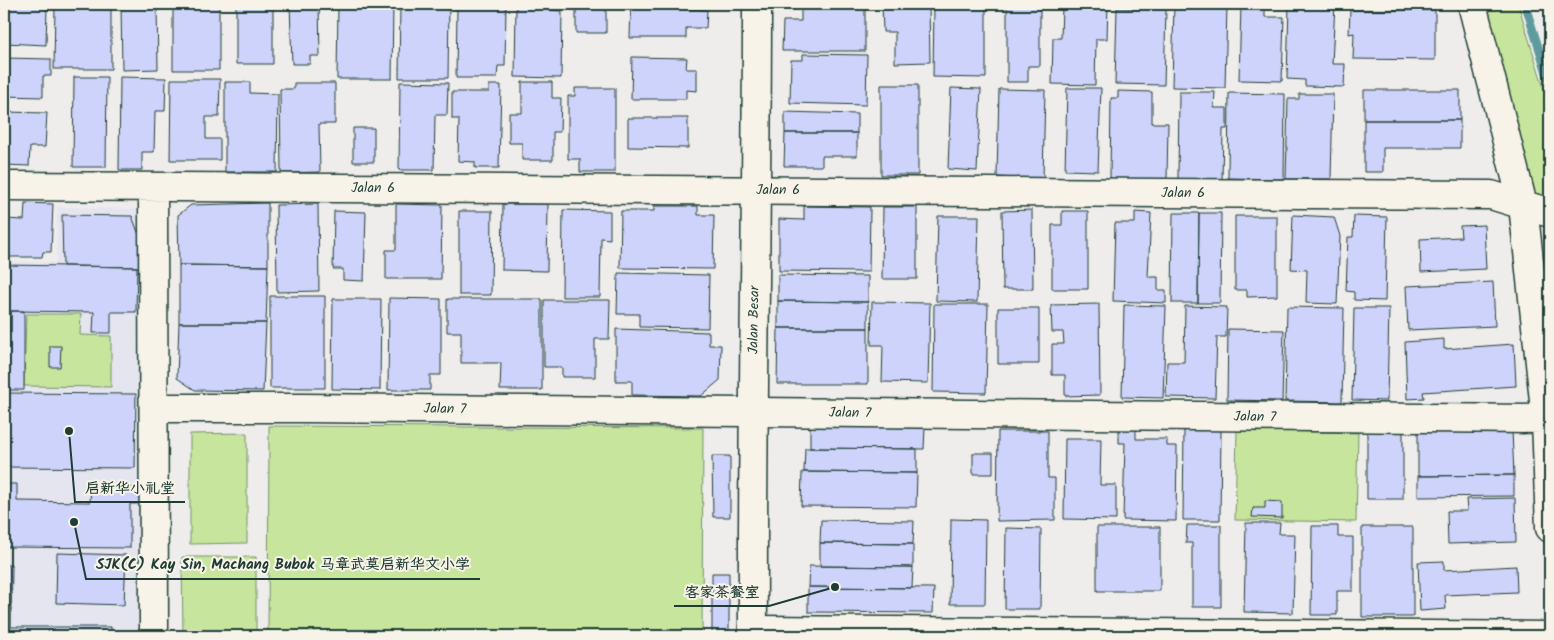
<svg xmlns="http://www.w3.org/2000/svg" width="1554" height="640" viewBox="0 0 1554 640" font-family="Kalam,'LXGW WenKai TC',sans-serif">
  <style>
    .built { fill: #e5e5f0 }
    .green { fill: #c7e59d; stroke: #739168 }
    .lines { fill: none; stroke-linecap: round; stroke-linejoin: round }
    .stream { stroke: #5f9b9e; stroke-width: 8 }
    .building { fill: #ced3fb; stroke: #1f3d34 }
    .minor-casing { stroke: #1f3d34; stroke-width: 31 }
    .secondary-casing { stroke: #1f3d34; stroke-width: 31 }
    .minor { stroke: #f7f3e8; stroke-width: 28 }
    .secondary { stroke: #f7f3e8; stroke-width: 28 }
    .labels { text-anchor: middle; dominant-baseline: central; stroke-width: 4; stroke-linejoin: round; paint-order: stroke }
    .street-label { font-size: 14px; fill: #1f3d34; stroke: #f7f3e8 }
    .leader { fill: none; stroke: #1f3d34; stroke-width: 2 }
    .callout-dot { fill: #1f3d34; stroke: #f7f3e8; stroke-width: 2 }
    .callout-label { font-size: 15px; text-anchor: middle; font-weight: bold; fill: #1f3d34; stroke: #f7f3e8; stroke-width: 4; stroke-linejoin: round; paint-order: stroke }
  </style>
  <rect width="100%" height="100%" fill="#efedec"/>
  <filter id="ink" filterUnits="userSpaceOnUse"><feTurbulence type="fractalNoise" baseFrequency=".02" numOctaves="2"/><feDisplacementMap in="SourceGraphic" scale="10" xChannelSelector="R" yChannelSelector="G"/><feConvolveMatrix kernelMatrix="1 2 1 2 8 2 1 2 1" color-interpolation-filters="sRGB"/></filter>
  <g filter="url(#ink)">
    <path class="built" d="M57,207L136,209L145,235L143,636H4V261L56,262Z"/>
    <path class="green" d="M1483,4H1518L1550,108V207L1534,199Z
      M1550,252V368L1543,263Z
      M26,314H81L80,335L111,336V387L24,386Z
      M269,426L703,428L702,636H268Z
      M1237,430L1358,433L1356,522L1235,520Z
      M247,433V543L190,544V434Z
      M182,557H256V636H183Z"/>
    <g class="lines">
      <path class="stream" d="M1525,4L1550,84"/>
    </g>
    <path class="building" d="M4,4L47,5L46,45L4,43Z
      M55,4H111V69H54Z
      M173,4H219V70H173Z
      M236,4H273V64H236Z
      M290,4H319L320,56H310V64H292Z
      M338,4H393L392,79H337Z
      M400,4H449L448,78H399Z
      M452,4H506L505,66H498L497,78H456L457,9L452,8Z
      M516,4H548V10L562,11L561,78L515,77Z
      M576,4H606V33H576Z
      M631,4H686V9L707,10L706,28H686V38H630Z
      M801,4H865V51H782L783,21H801Z
      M882,4H929L930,62L895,63V32H883Z
      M934,4H986V78L933,77Z
      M1007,4H1040V66H1028V82H1007Z
      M1053,4H1108L1107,39H1096L1095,85L1052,84L1053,38H1061L1062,7H1053Z
      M1174,4L1227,5L1225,88L1172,87Z
      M1241,4H1265V17H1284L1282,81L1239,80Z
      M1289,4H1335L1332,64H1345L1344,87L1305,86V80L1287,79Z
      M121,5H157L158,69L122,70Z
      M1117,8L1166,9L1164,85L1115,84Z
      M1350,10H1435V60L1353,59L1354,33L1349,34Z
      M803,54L867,55L866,105L790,103L791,60H803Z
      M632,57L687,58L686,69H697V91L686,90V99H631Z
      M4,58L51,59V76H43V97L4,96Z
      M74,77H107L106,167H73Z
      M120,77L166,78L165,111H155L154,152H142V170H119Z
      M171,79H220L219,117H206V139H220V160H170Z
      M225,82H250V93L278,94L277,172H225Z
      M400,82L448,83L447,115H435L434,170H399Z
      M522,82H552V98H561L560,132H553V160H522V143H509V113H522Z
      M294,83H335V124H319L320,172L281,173L280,89H294Z
      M489,85H501L499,168H475V162L458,161L459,119H452V92H489Z
      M881,85H918V175H881Z
      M575,88H615V172H580V159H568V96H575Z
      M951,88L981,89L977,171L948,169Z
      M1067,88H1101L1098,171L1065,170Z
      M999,89L1045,90L1043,179L997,177Z
      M1364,90H1460V120H1364Z
      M1118,91L1152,92V123H1168L1167,180L1110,179L1111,98H1118Z
      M1179,92H1215L1214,108H1227V129H1223L1222,180L1178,179Z
      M1229,93L1285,94L1284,179L1228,178Z
      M1299,94H1333L1331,179H1286L1288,99H1299Z
      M4,112L47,113L45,147H30L29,166L4,165Z
      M785,112L857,114V133H785Z
      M628,118H688V148L628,147Z
      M1364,120H1460V148H1383V172H1364Z
      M353,128H374V162H353Z
      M785,133H857V156H822V166H784Z
      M25,203L53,204L51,252H43L42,257H4V219L24,220Z
      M268,203V266L179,265L178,215L191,205Z
      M318,204L319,291L277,292L276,205Z
      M396,204L442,205L441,279H386V250H396Z
      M503,204H548L547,271L502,270Z
      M654,206H698V215H714L713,269L620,268L621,211H654Z
      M804,206L870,207L869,272L779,271V219L804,220Z
      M883,207H917V279H882Z
      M563,210L610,211V239L601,238L600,297H562Z
      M1032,210L1033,289H1003L1002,211Z
      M334,211L366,212L364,281L343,280V269H333Z
      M459,211H492L491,295H459Z
      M1062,211H1088V289H1052V225H1062Z
      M1135,212L1151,213L1148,277H1158V290H1166V303L1113,301L1115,223H1135Z
      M1173,213H1199L1198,303H1172Z
      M1199,213H1221L1220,303H1198Z
      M62,215L132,216L139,235L143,267L63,266Z
      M1293,215L1334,217L1340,236L1337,304L1306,303L1307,270L1291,269Z
      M938,216H979L977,302L936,301Z
      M1235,216H1277V296L1247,297V290H1235Z
      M1354,216L1387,217L1385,301L1354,300V292L1346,291L1348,237H1353Z
      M1484,225L1486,269L1421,272L1420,239L1461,237L1460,226Z
      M4,265L137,267L136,312H111V333H93L94,312L11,311V332H4Z
      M179,265L268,266L266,323H179Z
      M618,273L709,275L708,328L639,327V314H617Z
      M778,275L868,276V302L778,301Z
      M1493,282L1495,326L1408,330L1406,286Z
      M270,296H325V388H270Z
      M389,298L441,299V375H430V390H388Z
      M333,299H381L380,390L332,389Z
      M447,299H542V390H500L501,363H461V332H447Z
      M544,300H610L609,339H595V377H562V367H544Z
      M778,301L868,302V328H778Z
      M872,302L930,303L928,383L882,382L883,345H871Z
      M934,304H988L986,393L933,392Z
      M1099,304L1100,395L1065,396V375H1052V344H1064L1063,332H1052L1051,305Z
      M1124,305L1166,306L1163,398L1122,397Z
      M1185,306L1227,307L1226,337H1217L1215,398L1166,397L1167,362H1184Z
      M1287,307L1344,308L1342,402L1285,401Z
      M998,308H1039V364H998Z
      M1354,308H1389L1387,401L1352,400Z
      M11,311H24V390H4V332H11Z
      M179,323H266L263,391L195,390L177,378Z
      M778,328H868V384H777Z
      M616,329L709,332V345H721L720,380L701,396L632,395V381H616Z
      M1228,329L1284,330L1282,401L1227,400Z
      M1444,339V349L1514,344L1516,386L1423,392L1424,398L1407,399L1405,342Z
      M50,346H61L60,367H50Z
      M4,393L136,394L135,468L4,467Z
      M810,426L925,427L924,449L810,448Z
      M1119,427H1136V439H1167V446H1177L1176,521L1123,520L1125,443H1119Z
      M1184,429L1221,430L1220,520H1183Z
      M998,431H1048V478H1055V520L997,521Z
      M1403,431V499H1367V432Z
      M1418,431H1512L1514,475L1418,476Z
      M1065,439H1101L1100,485H1116V520L1064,519Z
      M805,448L917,449V473L804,472Z
      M973,453H993V474H973Z
      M712,456H730V517H713Z
      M802,472L917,473L916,507L801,506Z
      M1514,475V496L1418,497V476Z
      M4,484H17V501L90,502L91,487L143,488V504H130V548L4,547Z
      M1515,498L1516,542L1448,544L1447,511H1467L1466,499Z
      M1265,501L1282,502V518L1252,517L1253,508H1265Z
      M951,519L986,520L985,604H950Z
      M821,520L914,521L913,544L820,543Z
      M1246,523H1280L1279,534H1295L1293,613L1244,612Z
      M1187,525H1221V607H1192V543H1186Z
      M1312,526H1338V537H1353V591H1337V615H1311Z
      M1097,527H1160V591H1097Z
      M1362,527H1413V617H1362Z
      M1006,528L1041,529L1040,609H1005Z
      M820,543L913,544V567L820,566Z
      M57,553L126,555L124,605L56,603Z
      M1444,561V570L1516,566L1517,592L1445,595L1446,609L1420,611L1418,562Z
      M4,565H12L11,627H111V636H4Z
      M809,566L913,567L912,588L808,587Z
      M712,573H729V636H712Z
      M808,587L934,588L933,613L808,612Z"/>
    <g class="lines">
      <defs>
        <path id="minor" d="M1472,4L1523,205L1546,419L1550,528
          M4,186L1491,195L1550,213
          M153,187L154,636
          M154,408H303L1546,419
          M753,630L1550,636"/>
        <path id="secondary" d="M753,636C752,425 757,215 757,4"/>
      </defs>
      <use href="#minor" class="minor-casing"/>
      <use href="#secondary" class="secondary-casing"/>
      <use href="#minor" class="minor"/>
      <use href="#secondary" class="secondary"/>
    </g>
  </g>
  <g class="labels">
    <g class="street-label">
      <text x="373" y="188">Jalan 6</text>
      <text x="778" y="190">Jalan 6</text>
      <text x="1183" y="193">Jalan 6</text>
      <text transform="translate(754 320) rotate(-89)">Jalan Besar</text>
      <text transform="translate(445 409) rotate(1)">Jalan 7</text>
      <text transform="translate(850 413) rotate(1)">Jalan 7</text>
      <text transform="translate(1255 417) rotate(1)">Jalan 7</text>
    </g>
  </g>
  <path class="leader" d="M69 431L75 502H185M74 522L86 579H480M835 587L769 606H674"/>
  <g class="callout-dot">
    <circle cx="69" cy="431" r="5"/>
    <circle cx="74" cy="522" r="5"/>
    <circle cx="835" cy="587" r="5"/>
  </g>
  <g class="callout-label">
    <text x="130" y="493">启新华小礼堂</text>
    <text x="283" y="569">SJK(C) Kay Sin, Machang Bubok 马章武莫启新华文小学</text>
    <text x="722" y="597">客家茶餐室</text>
  </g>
  <rect width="1554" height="640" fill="none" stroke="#f7f3e8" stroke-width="20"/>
  <rect x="10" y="10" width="1534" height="620" fill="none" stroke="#1f3d34" stroke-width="2" filter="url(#ink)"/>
</svg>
